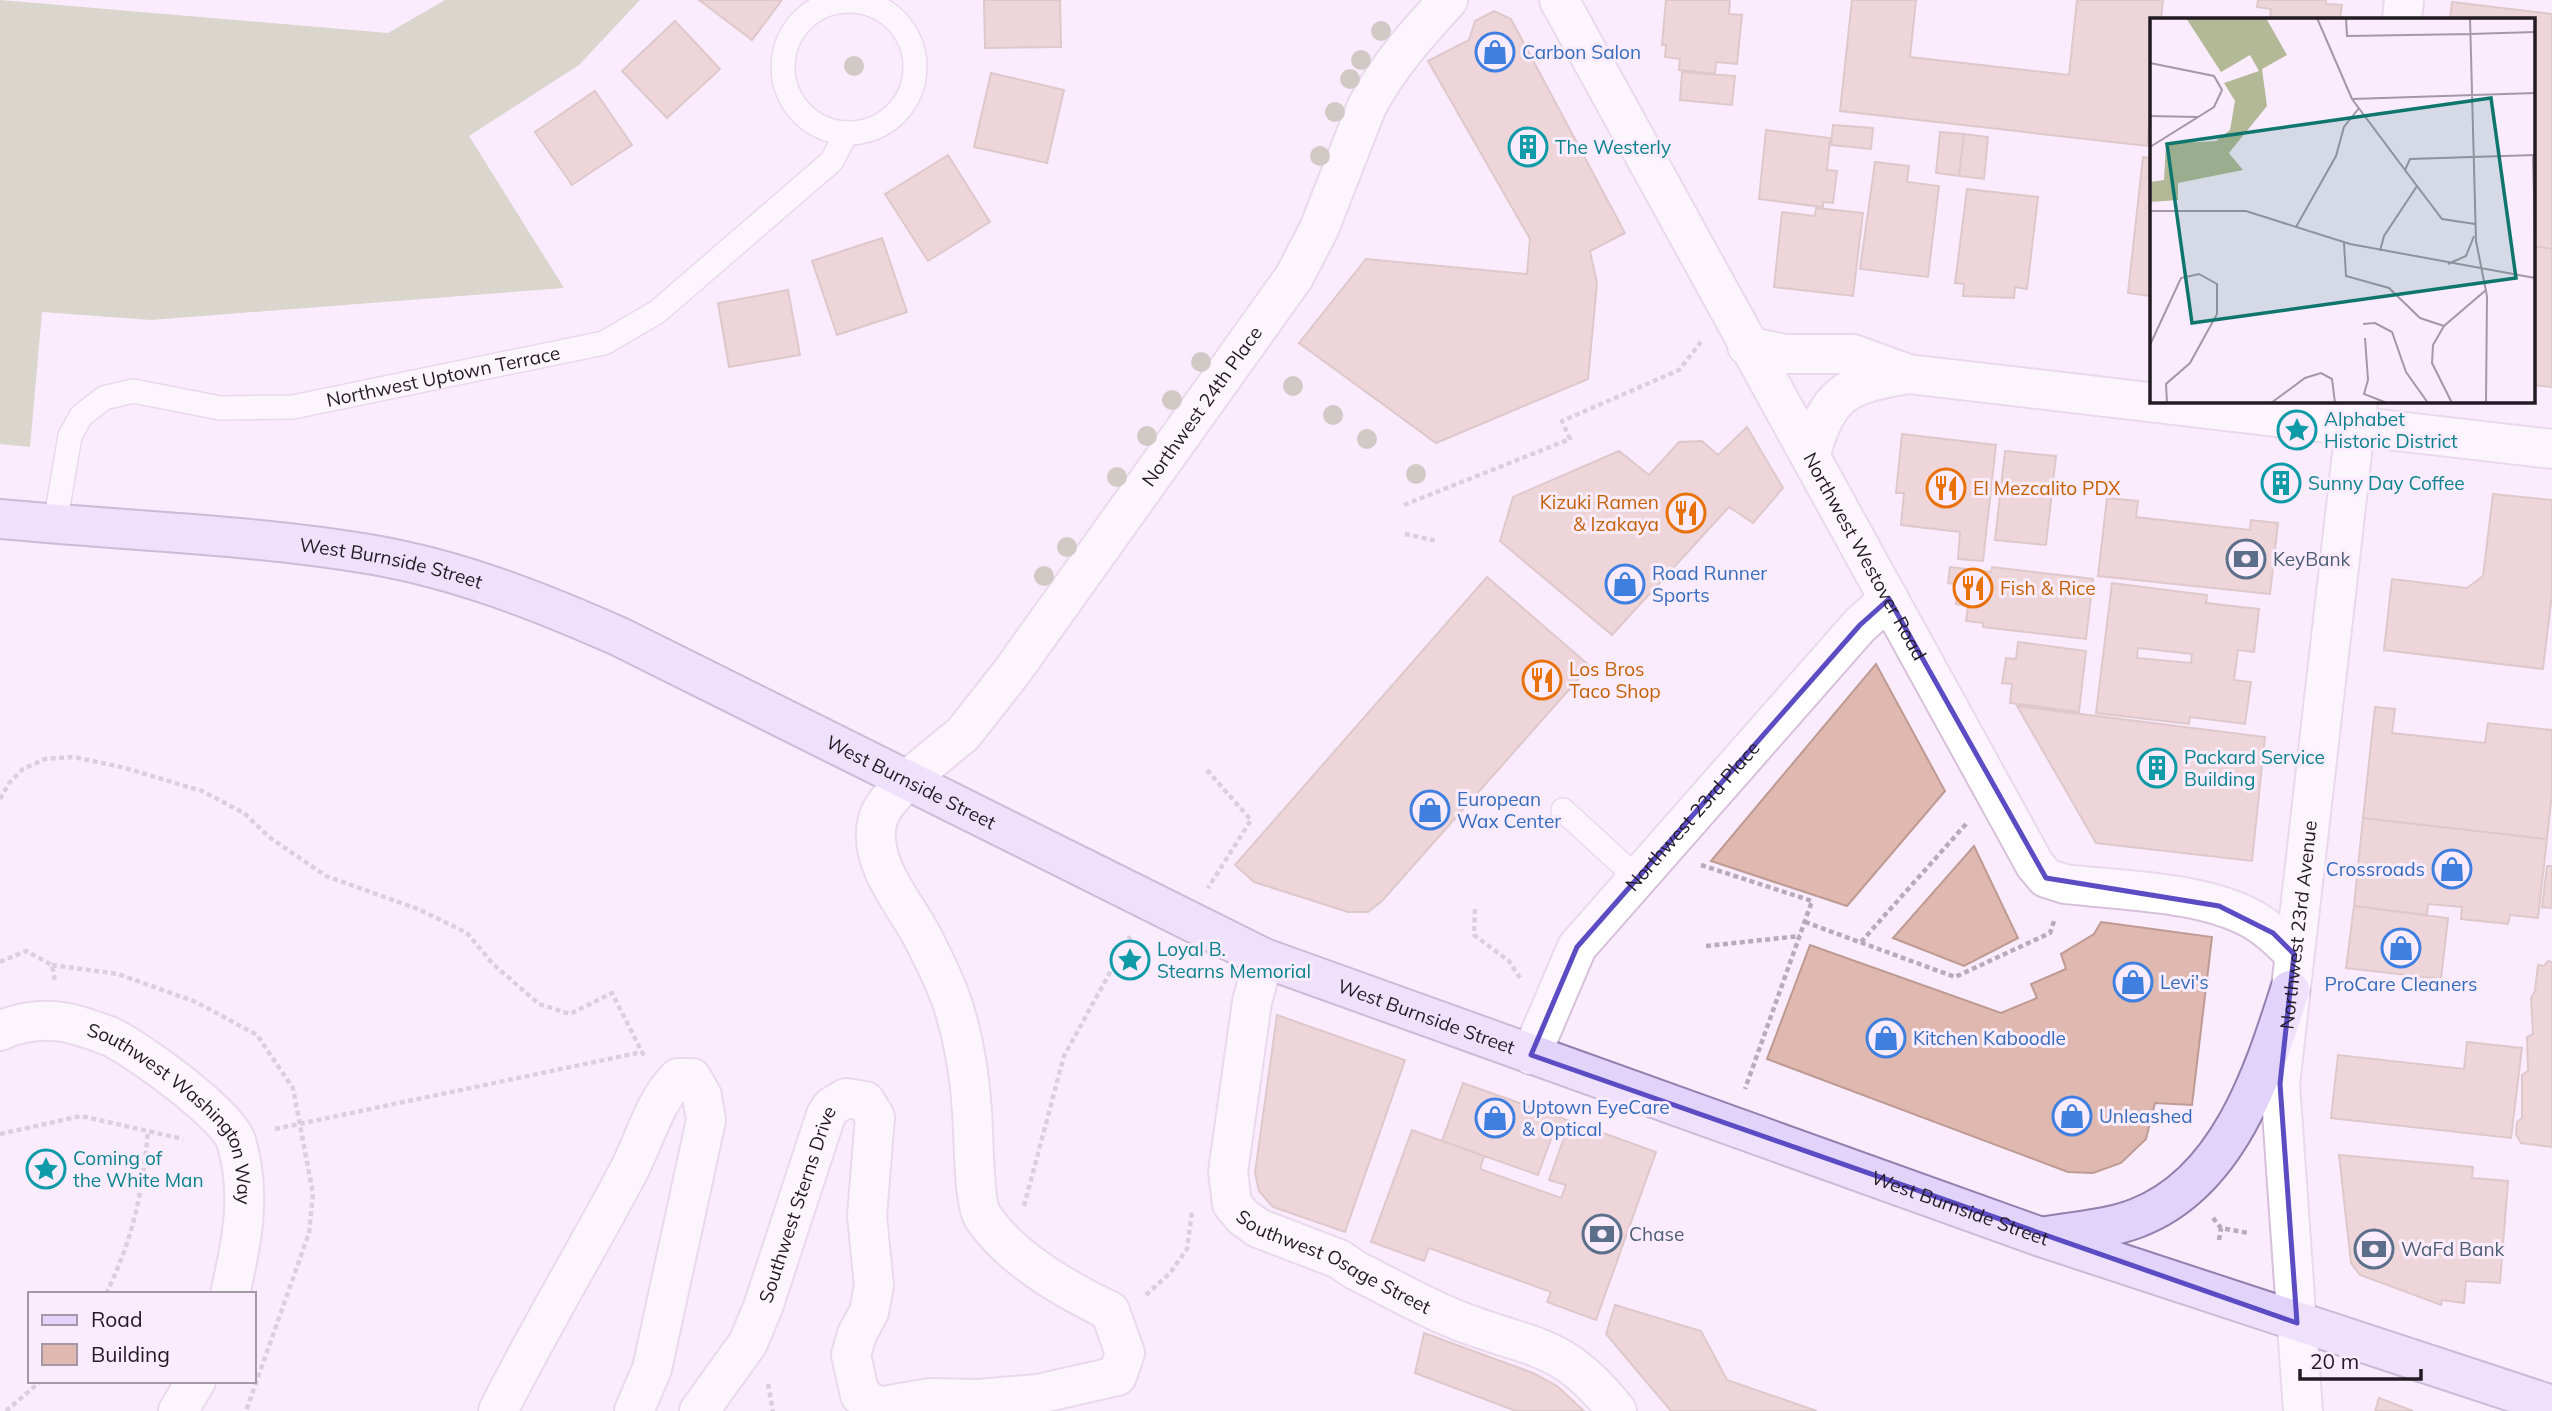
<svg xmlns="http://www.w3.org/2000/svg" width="2552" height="1411" viewBox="0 0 2552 1411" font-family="Mulish,sans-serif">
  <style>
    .forest { fill: #b3b896 }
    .building { fill: #dfb8af; stroke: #bd9b93; stroke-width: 2; fill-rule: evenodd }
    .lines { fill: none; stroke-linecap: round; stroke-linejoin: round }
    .lane-casing { stroke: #d7c0da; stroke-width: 26 }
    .street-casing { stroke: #d7c0da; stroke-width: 42 }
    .secondary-casing { stroke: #d7c0da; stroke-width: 42 }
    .primary-casing { stroke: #927fac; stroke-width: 42 }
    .path { stroke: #b7abb9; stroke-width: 4.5; stroke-dasharray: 5 3.5; stroke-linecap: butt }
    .lane { stroke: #fff; stroke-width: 23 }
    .street { stroke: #fff; stroke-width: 38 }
    .secondary { stroke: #fff; stroke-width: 38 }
    .primary { stroke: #e2d3fa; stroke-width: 38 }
    .tree { fill: #a09d86 }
    .marked { fill: none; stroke: #5c4cc4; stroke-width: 5; stroke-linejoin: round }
    .labels { text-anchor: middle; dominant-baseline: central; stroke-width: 6; stroke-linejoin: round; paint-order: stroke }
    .shop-label { font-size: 19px; fill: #366cbe; stroke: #faecfc; text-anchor: start }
    .culture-label { font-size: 19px; fill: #0d838f; stroke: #faecfc; text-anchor: start }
    .street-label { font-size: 19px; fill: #231b24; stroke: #faecfc }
    .food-label { font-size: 19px; fill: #c56008; stroke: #faecfc; text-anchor: start }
    .service-label { font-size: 19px; fill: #4e5e75; stroke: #faecfc; text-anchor: start }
    .inset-road { fill: none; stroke: #a498a6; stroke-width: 2 }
    .view { fill: #0f766e; fill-opacity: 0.15; stroke: #0f766e; stroke-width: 3.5 }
    .inset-edge { fill: none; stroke: #231b24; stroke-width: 3.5 }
  </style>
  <rect width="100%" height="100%" fill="#faecfc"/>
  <path class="forest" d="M0,0L388,33L445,0H640L579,65L469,136L564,288L151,320L42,312L30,447L0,444Z"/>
  <path class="building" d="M699,0H782L752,40Z
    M984,0H1060L1061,47L985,48Z
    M1666,0H1730L1729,14L1742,15L1737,64L1716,62L1715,74L1679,70L1680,59L1665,57L1666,45H1662Z
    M1852,0H1916L1910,57L2069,75L2077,0H2163L2161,19H2151V106L2147,146L1840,111Z
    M2258,0H2326V4L2342,5L2340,19H2270L2271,9L2257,7Z
    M2452,2L2552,14V249L2533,246V19H2450Z
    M1494,11L1511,19L1625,233L1590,251L1597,283L1588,379L1436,443L1299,343L1366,259L1527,274L1530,239L1428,61L1469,40L1475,21Z
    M675,21L720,69L667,118L622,71Z
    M1682,72L1735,76L1732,105L1680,100Z
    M991,73L1064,90L1047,163L974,147Z
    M595,91L632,145L572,185L535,132Z
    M1833,125L1873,128L1871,149L1831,145Z
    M1766,130L1830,138L1827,170L1837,171L1833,203L1823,202V207L1759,199Z
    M1940,132L1964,134L1959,176L1936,173Z
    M1964,134L1988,137L1984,179L1959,176Z
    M948,155L990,222L928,261L885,194Z
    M2143,157L2151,158V296L2128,293Z
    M1875,162L1909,166L1907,182L1939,186L1928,277L1860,269Z
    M1967,189L2038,197L2027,289L2015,287L2014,298L1963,296L1964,284L1955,283Z
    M1816,208L1863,213L1853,296L1774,287L1782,212L1815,216Z
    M882,238L907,312L837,335L812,261Z
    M2533,246L2552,249V387L2533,385Z
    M788,290L800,355L729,367L718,303Z
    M1747,427L1783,488L1753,523L1729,507L1612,635L1500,541L1513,497L1619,451L1649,475L1679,442L1702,441L1718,455Z
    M1902,434L1996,445L1983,561L1958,559L1960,532L1901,525L1904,493H1896Z
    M2005,451L2056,456L2046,545L1995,540Z
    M2276,470L2288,472L2286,495L2274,494Z
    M2493,494L2552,500V594L2543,669L2384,650L2392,579L2467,588L2483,576Z
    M2107,498L2138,501L2136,517L2250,530L2251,520L2278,523L2270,594L2098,576Z
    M1950,567L1991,572L1992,567L2093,579L2086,639L1983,627V623L1966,621L1968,606L1956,604L1958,585L1948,583Z
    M1487,577L1590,666L1382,901L1368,912H1348L1254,882L1235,865Z
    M2112,583L2207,595L2206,603L2259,609L2254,652L2238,650L2234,680L2251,682L2245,724L2190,717L2189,724L2096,713ZM2138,648L2192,654L2191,663L2137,658Z
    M2018,642L2086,651L2079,712L2010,703L2012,684L2002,683L2006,658L2016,659Z
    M1876,664L1945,791L1847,906L1711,861Z
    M2017,706L2265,737L2252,861L2096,843Z
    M2375,707L2395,709L2392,733L2485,743L2488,723L2552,730V793L2547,839L2363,818Z
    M2363,818L2547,839L2538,918L2510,915L2508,924L2461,919L2462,907L2428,904L2427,915L2354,906Z
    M1974,846L2018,938L1964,966L1893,938Z
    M2547,866H2552V908L2542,907Z
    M2354,906L2448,918L2441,979L2346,968Z
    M2101,922L2212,937L2192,1105L2155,1103L2146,1139L2121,1163L2093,1173L2068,1172L1767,1059L1810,945L2001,1013L2037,998L2031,984L2066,969L2061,954L2094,934Z
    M2548,961L2552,962V1147L2521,1143L2516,1134L2517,1122L2522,1118V1075L2528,1071L2527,1037L2533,1034L2531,998L2535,991L2538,965L2544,966Z
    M1277,1015L1405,1060L1345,1232L1273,1207L1259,1191L1255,1173Z
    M2467,1042L2522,1048L2511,1138L2331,1118L2338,1055L2464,1069Z
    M1463,1083L1570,1121L1565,1135L1554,1131L1538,1175L1442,1141Z
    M1570,1121L1656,1152L1596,1320L1547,1302L1551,1292L1429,1248L1424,1261L1371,1242L1412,1130L1484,1156L1480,1169L1561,1198L1566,1185L1549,1180Z
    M2339,1155L2473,1167L2472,1178L2508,1181L2500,1283L2466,1281L2464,1303L2442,1300L2441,1305L2360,1275L2351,1263Z
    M1615,1305L1701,1331L1727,1380L1817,1411H1671L1606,1334Z
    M1424,1333L1533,1373L1557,1386L1584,1411H1516L1415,1373Z
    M2379,1398L2413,1411H2375Z"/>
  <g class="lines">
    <defs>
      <g id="lane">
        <circle cx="849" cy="67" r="66"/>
        <path id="s1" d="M55,524L70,436L81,416L104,398L133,391L220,408L293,407L604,343L657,312L832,161L846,133"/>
        <path d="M1563,810L1636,877"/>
      </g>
      <g id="street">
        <path id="s2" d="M1264,958L1252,1002L1228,1172L1232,1204L1243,1217L1258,1228L1339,1259L1355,1270C1390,1287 1425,1308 1462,1322C1536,1350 1563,1343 1617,1411"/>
        <path id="s3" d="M0,1031C18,1022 42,1019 62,1022C77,1024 95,1031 109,1036C136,1048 227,1114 236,1141C252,1193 242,1242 230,1294"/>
        <path d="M178,1411L196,1381"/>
        <path d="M498,1411C538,1331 584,1255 626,1176C644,1144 652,1104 678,1078H692L702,1096L706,1120L652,1369L634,1411"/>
        <path id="s4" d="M699,1411L748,1343L763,1307L826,1115L831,1107L846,1098L865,1101L875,1117L867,1216L874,1286L869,1312L857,1334L851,1355L860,1395L878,1407L930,1398L978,1399L1038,1394L1117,1376L1125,1353L1110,1311C1066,1290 1011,1259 983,1217C973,1202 974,1133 972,1112C970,1076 963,1036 952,1002C944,979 932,956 921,934C903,901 869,864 877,823C880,806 896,793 907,780"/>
      </g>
      <g id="secondary">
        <path id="s5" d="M1559,0L2035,865L2046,878L2065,884C2123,891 2201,891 2252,919C2268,928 2281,941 2294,954"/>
        <path d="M2402,19L2404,0"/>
        <path d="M1747,346L1785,354H1853L1908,374L2552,449"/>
        <path d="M1810,456C1829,392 1844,385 1908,374"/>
        <path id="s6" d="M907,780L963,734L1011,673L1294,277L1319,229L1367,106C1389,65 1417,34 1448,0"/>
        <path id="s7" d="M1531,1055L1577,947L1860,625L1889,599"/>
        <path id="s8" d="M2303,1411L2280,1084L2358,401"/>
      </g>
      <g id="primary">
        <path id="s9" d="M0,519C124,531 251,534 374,555C460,570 541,602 620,637L1264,958L2041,1237L2552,1405"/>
        <path d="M2047,1236C2077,1231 2109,1229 2137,1218C2228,1183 2263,1075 2290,990"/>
      </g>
    </defs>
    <use href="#lane" class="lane-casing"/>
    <use href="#street" class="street-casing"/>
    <use href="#secondary" class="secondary-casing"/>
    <use href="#primary" class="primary-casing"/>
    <path class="path" d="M1404,505L1570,439L1562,421L1679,370L1701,342
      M1405,534L1437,541
      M1207,770L1251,820L1208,888
      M0,799L9,783L23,769L45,759L74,757L125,768L202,791L244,813L269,837L326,876L418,909L467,933L493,964L539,1004L570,1014L612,993L645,1058
      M1701,865L1812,901L1745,1089
      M1475,909L1474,935L1509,961L1520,978
      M1805,922L1955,977L2050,933L2054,921
      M1861,942L1966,824
      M1706,946L1800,936
      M0,962L26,951L52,965L55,982
      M52,965L118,974L196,1002L257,1035L293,1088L313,1194L309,1233L246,1411
      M275,1129L642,1052
      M0,1134L81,1116L183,1139
      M1024,1206L1064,1056L1130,936
      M2213,1218L2221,1228L2248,1233
      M2219,1240L2221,1228
      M106,1294C134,1236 142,1194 148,1131
      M1146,1295L1170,1273L1187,1249L1192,1212
      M768,1384L773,1411
      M6,1411L41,1381"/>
    <use href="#lane" class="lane"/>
    <use href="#street" class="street"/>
    <use href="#secondary" class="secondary"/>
    <use href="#primary" class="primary"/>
  </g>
  <g class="tree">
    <circle cx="1381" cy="31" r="10"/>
    <circle cx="1361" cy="60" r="10"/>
    <circle cx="854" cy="66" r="10"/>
    <circle cx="1350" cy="79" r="10"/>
    <circle cx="1335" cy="112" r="10"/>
    <circle cx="1320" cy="156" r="10"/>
    <circle cx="1201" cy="362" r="10"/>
    <circle cx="1293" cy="386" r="10"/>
    <circle cx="1172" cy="400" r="10"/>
    <circle cx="1333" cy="415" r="10"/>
    <circle cx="1147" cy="436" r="10"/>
    <circle cx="1367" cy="439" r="10"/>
    <circle cx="1416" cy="474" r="10"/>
    <circle cx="1117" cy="477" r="10"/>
    <circle cx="1067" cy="547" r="10"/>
    <circle cx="1044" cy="576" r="10"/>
  </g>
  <path d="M0 0H2552V1411H0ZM1889,599L2046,878L2219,906L2273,933L2294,954L2280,1084L2297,1323L1531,1055L1577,947L1860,625Z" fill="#faecfc" fill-opacity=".55" fill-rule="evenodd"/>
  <path class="marked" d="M1889,599L2046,878L2219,906L2273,933L2294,954L2280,1084L2297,1323L1531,1055L1577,947L1860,625Z"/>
  <defs>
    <symbol id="shop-ring" viewBox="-11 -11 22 22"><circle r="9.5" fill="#faecfc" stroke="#3f7fe0" stroke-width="1.5"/><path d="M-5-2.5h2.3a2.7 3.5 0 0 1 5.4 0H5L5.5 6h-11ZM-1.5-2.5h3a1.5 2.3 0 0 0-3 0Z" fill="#3f7fe0"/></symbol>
    <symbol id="building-ring" viewBox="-11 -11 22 22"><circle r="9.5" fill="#faecfc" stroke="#0f9aa8" stroke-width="1.5"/><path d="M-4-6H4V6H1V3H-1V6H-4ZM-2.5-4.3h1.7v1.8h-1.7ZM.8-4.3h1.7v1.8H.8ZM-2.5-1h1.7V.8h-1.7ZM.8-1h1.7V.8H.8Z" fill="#0f9aa8"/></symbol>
    <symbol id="sight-ring" viewBox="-11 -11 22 22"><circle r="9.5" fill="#faecfc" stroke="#0f9aa8" stroke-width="1.5"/><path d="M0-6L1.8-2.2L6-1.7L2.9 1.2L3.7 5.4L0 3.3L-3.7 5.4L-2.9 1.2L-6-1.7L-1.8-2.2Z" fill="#0f9aa8"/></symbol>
    <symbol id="restaurant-ring" viewBox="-11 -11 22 22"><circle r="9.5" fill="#faecfc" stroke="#e8710a" stroke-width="1.5"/><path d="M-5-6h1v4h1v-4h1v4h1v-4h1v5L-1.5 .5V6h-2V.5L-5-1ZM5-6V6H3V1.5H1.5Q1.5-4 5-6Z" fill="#e8710a"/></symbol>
    <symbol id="bank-ring" viewBox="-11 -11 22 22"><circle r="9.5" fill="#faecfc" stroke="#5c6f8a" stroke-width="1.5"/><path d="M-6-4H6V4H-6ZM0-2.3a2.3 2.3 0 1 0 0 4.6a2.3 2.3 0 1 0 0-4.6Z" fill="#5c6f8a"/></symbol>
  </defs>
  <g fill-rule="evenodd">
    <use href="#shop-ring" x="1473" y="30" width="44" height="44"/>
    <use href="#building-ring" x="1506" y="125" width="44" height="44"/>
    <use href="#sight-ring" x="2275" y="408" width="44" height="44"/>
    <use href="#building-ring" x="2259" y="461" width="44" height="44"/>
    <use href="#restaurant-ring" x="1924" y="466" width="44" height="44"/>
    <use href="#restaurant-ring" x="1664" y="491" width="44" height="44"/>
    <use href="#bank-ring" x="2224" y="537" width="44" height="44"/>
    <use href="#shop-ring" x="1603" y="562" width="44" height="44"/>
    <use href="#restaurant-ring" x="1951" y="566" width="44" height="44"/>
    <use href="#restaurant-ring" x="1520" y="658" width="44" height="44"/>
    <use href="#building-ring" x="2135" y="746" width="44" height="44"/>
    <use href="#shop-ring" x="1408" y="788" width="44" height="44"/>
    <use href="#shop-ring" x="2430" y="847" width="44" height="44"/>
    <use href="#shop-ring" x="2379" y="926" width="44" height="44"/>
    <use href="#sight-ring" x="1108" y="938" width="44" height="44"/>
    <use href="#shop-ring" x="2111" y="960" width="44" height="44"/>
    <use href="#shop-ring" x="1864" y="1016" width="44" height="44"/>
    <use href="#shop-ring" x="2050" y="1094" width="44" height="44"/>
    <use href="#shop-ring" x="1473" y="1096" width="44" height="44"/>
    <use href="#sight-ring" x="24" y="1147" width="44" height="44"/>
    <use href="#bank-ring" x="1580" y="1212" width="44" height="44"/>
    <use href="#bank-ring" x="2352" y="1227" width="44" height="44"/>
  </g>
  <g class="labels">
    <g class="shop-label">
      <text x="1522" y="52">Carbon Salon</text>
      <text x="1652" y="573">Road Runner<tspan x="1652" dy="22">Sports</tspan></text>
      <text x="1457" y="799">European<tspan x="1457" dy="22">Wax Center</tspan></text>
      <text x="2425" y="869" text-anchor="end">Crossroads</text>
      <text x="2160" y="982">Levi's</text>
      <text x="2401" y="984" text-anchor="middle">ProCare Cleaners</text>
      <text x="1913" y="1038">Kitchen Kaboodle</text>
      <text x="1522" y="1107">Uptown EyeCare<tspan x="1522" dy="22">&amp; Optical</tspan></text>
      <text x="2099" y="1116">Unleashed</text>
    </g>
    <g class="culture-label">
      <text x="1555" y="147">The Westerly</text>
      <text x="2324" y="419">Alphabet<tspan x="2324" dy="22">Historic District</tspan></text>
      <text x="2308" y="483">Sunny Day Coffee</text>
      <text x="2184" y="757">Packard Service<tspan x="2184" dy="22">Building</tspan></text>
      <text x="1157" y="949">Loyal B.<tspan x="1157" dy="22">Stearns Memorial</tspan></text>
      <text x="73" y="1158">Coming of<tspan x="73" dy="22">the White Man</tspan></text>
    </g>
    <g class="street-label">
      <text stroke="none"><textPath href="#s1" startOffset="486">Northwest Uptown Terrace</textPath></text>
      <text stroke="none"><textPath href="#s6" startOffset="478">Northwest 24th Place</textPath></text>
      <text stroke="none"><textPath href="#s5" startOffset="635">Northwest Westover Road</textPath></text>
      <text stroke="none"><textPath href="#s9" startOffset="394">West Burnside Street</textPath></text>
      <text stroke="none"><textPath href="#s9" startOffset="961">West Burnside Street</textPath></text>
      <text stroke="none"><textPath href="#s7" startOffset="292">Northwest 23rd Place</textPath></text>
      <text stroke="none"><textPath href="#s8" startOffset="488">Northwest 23rd Avenue</textPath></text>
      <text stroke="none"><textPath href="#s9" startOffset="1528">West Burnside Street</textPath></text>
      <text stroke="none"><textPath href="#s3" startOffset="217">Southwest Washington Way</textPath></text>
      <text stroke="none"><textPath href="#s4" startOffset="231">Southwest Sterns Drive</textPath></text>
      <text stroke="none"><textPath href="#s9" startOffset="2095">West Burnside Street</textPath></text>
      <text stroke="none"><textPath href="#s2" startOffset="368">Southwest Osage Street</textPath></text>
    </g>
    <g class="food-label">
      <text x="1973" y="488">El Mezcalito PDX</text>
      <text x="1659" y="502" text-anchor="end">Kizuki Ramen<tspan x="1659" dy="22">&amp; Izakaya</tspan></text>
      <text x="2000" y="588">Fish &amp; Rice</text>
      <text x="1569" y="669">Los Bros<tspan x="1569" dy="22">Taco Shop</tspan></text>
    </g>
    <g class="service-label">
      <text x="2273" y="559">KeyBank</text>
      <text x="1629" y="1234">Chase</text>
      <text x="2401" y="1249">WaFd Bank</text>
    </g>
  </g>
  <g transform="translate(2150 18)">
    <rect width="385" height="385" fill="#faecfc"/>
    <path d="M36,0H116L137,37L112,51L117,88L79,135L93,152L28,165V182L0,184V164L14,162L16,126L66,123L80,112L85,83L74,65L109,53L100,37L71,54Z" fill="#b3b896"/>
    <path class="inset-road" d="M167,0L202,81L255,152M196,0L197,18L320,16M320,0L326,223L337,278L336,385M320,16L385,14M0,45L64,58L72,72L64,89L0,129M202,81L385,75M0,98L48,99M383,137L385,214M267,168L292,201L325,206M0,193H96L200,226L385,260M146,209L186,138L194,109L209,90M194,225L196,258L239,270L270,300L294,308M230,233L234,218L267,168L255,152L260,141L385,137M298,246L316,238L324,218M213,306L225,305L242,314L256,354L278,385M215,320L218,362L214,376L237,385M0,327L31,260L49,256L67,266V296L40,345L16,366L17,385M121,385L155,360L171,355L182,361L185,385M302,385L282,345L283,327L294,308L336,272"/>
    <path class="view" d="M341,80L366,260L42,305L17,126Z"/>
    <rect width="385" height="385" class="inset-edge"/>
  </g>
  <rect x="28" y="1292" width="228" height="91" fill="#faecfc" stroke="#a498a6" stroke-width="2"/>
  <rect x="42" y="1315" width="35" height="10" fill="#e2d3fa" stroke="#a498a6" stroke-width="2"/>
  <text x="91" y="1327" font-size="21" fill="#231b24">Road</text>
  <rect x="42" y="1344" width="35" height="21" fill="#dfb8af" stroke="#a498a6" stroke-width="2"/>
  <text x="91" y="1362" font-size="21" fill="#231b24">Building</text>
  <path d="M2300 1369v10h121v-10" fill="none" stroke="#231b24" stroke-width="3.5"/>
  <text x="2310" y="1369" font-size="21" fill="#231b24" stroke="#faecfc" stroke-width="5" paint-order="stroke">20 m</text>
</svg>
